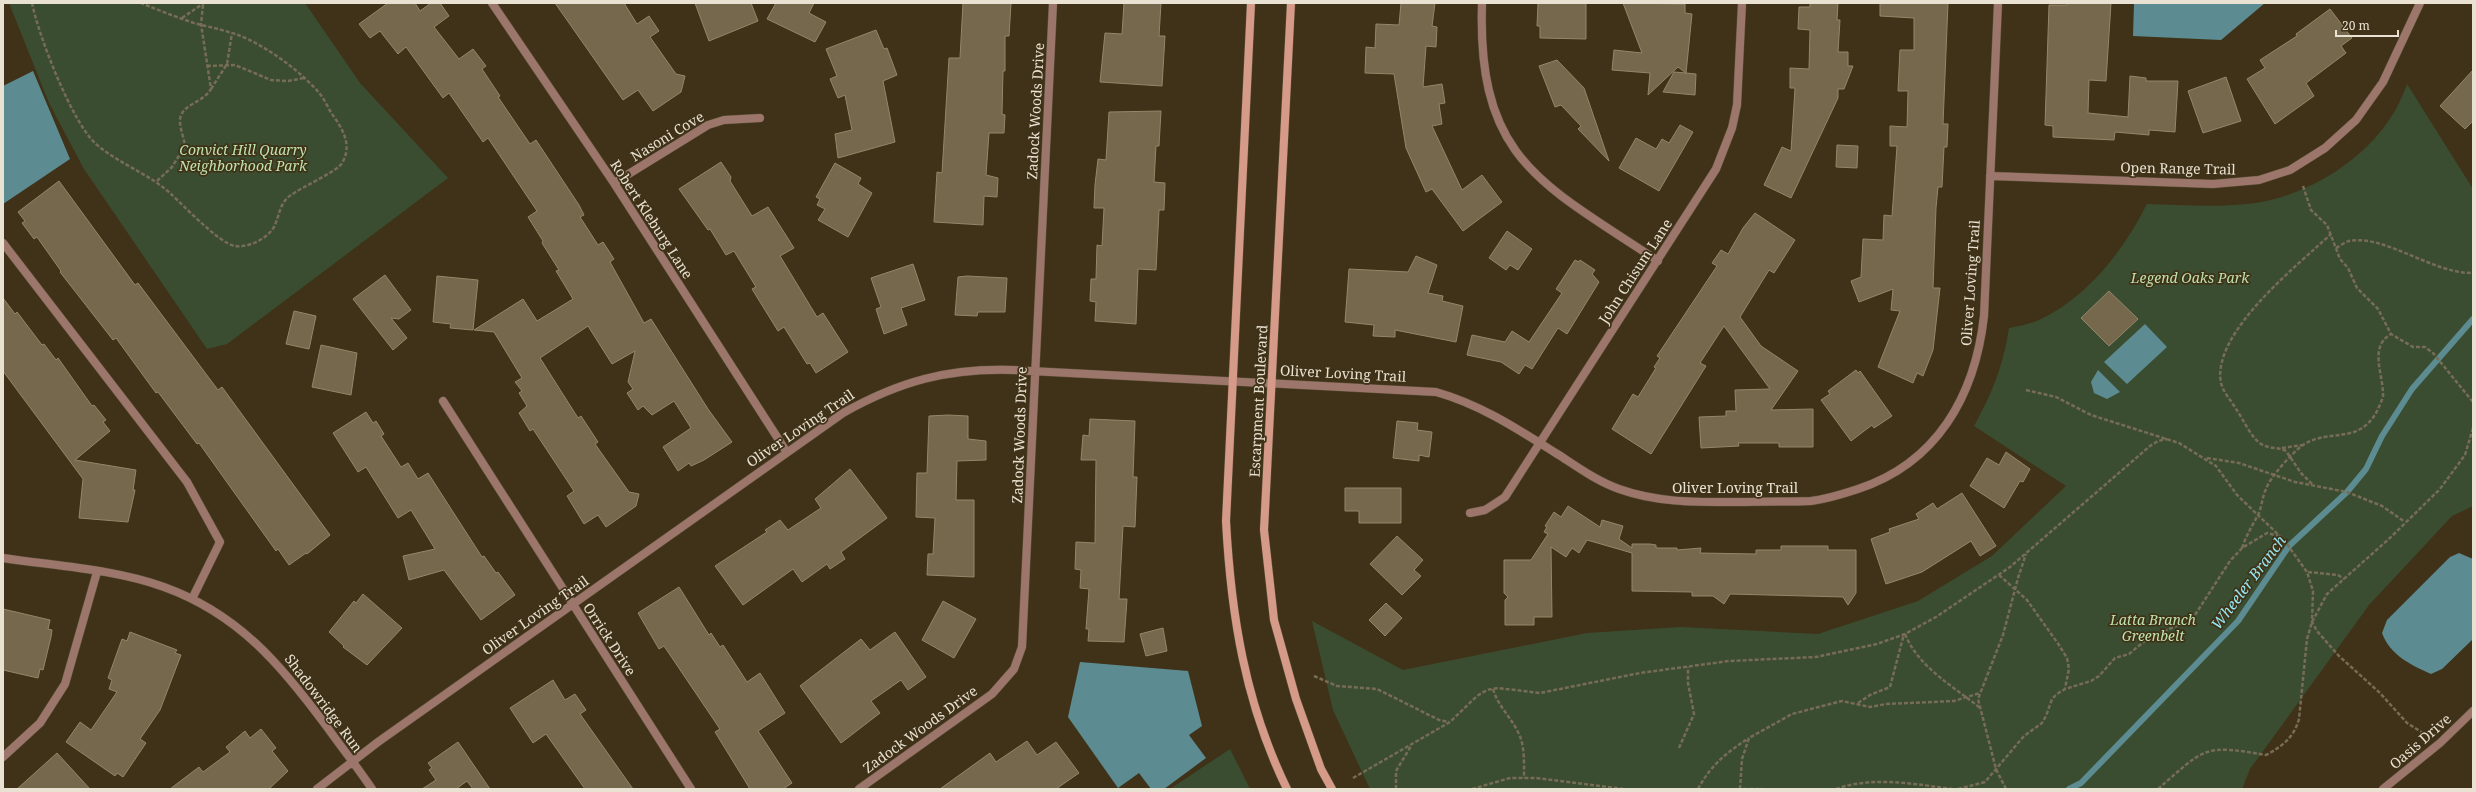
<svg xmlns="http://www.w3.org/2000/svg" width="2476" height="792" viewBox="0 0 2476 792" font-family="'Noto Serif',serif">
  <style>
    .green { fill: #3b4d31 }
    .water { fill: #5c8c91 }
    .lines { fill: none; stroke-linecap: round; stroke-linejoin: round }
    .stream { stroke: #5c8c91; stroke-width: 6 }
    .building { fill: #76684c; stroke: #958669 }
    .minor-casing { stroke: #5a4e36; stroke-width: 9 }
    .secondary-casing { stroke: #5a4e36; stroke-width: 9 }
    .path { stroke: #776c55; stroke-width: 2.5; stroke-dasharray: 4 2; stroke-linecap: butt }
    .minor { stroke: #9c766b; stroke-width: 8 }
    .secondary { stroke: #d69a89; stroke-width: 8 }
    .labels { text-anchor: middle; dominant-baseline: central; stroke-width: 3.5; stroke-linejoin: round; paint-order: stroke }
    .street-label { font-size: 14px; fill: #e9e1d1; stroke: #3f3218 }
    .park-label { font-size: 14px; font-style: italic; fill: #bee2ac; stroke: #3f3218 }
    .water-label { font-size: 15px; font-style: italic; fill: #93e7f0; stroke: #3f3218 }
  </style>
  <rect width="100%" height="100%" fill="#3f3218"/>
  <path class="green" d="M9,3H305L360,83L448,178L227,344L207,349L84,169L49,103Z
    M2407,84L2473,189V506L2452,516L2369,605L2250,769L2242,789H1370L1333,710L1312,621L1403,670L1587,633L1681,627L1818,634L1918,601L1992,556L2066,486L1974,426C1993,392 2003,366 2009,328C2019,326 2030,324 2039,320C2087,298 2124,250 2147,204C2184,205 2236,209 2271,200C2330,185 2388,142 2407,84Z
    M1230,749L1250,789H1170Z"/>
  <path class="water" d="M2134,3H2265L2221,40L2133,36Z
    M33,71L70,159L3,204V86Z
    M2145,324L2167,347L2127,384L2104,362Z
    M2098,370L2120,392L2107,399L2094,393L2091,382Z
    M2459,553L2473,559V639L2442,669L2431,674C2411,665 2390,655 2382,633L2387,620L2450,557Z
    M1080,662L1188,671L1202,726L1189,735L1206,758L1164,789H1151L1139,773L1118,788L1068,717Z"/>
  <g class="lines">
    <path class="stream" d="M2069,789L2081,783L2238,621L2289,546L2347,492L2366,469L2382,436L2412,389L2473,319"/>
  </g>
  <path class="building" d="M388,3H415L420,11L431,3H440L449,16L434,27L459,59L473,49L486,66L482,69L500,96L498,97L530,144L536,140L579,205L584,215L580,217L598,245L603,242L614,259L610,262L644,323L651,319L708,409L732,442L704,460L691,466L689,463L678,471L663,447L691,428L674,401L652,415L643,406L638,410L627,393L633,389L628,382L635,351L612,364L588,326L540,358L578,418L581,416L598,442L595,444L629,492L639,494L636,506L606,527L598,515L584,524L567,496L574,491L533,429L530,431L519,413L527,406L519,393L522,391L515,382L522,378L494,332L474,330L523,299L537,321L573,299L556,271L559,270L542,243L543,241L528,217L537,211L488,138L483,142L449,93L443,98L406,47L398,54L380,31L370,38L359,24Z
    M555,3H624L637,24L649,16L659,31L650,37L676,74L685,76L681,92L653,111L638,90L623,100Z
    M695,3H751L758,21L709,41Z
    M776,3H814L809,13L826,22L815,42L767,19Z
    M963,3H1011L1009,36H1005V71H1003L1002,114L1005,115L1004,133H989L986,175L998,178L997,197L984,196L983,225L934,222L937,172L942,173L949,58H960Z
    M1124,3H1161L1159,36H1165L1162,86L1100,82L1105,33L1122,34Z
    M1401,3H1435L1432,26L1437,27L1436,47L1426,46L1423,87L1442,84L1445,103L1439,104L1442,124L1432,126L1462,190L1482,175L1502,202L1463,231L1432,189L1426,192L1406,148L1394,74L1365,73L1366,47L1375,48L1376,24L1399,25Z
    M1538,3H1586V39L1540,38V26H1537Z
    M1623,3L1685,4V13L1692,14L1686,73L1696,74L1695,95L1663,92L1674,72L1686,73L1678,67L1648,95L1650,73L1612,70L1614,50L1642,53Z
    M1810,3H1838L1837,20H1840L1838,52H1848V66H1853L1844,89H1838V98L1791,198L1764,185L1782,147L1791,151L1795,88H1790V68L1809,69L1810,30L1798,29L1799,7H1810Z
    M1880,3H1948L1943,124H1948L1947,147H1944L1942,187H1938L1936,208L1933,288H1940L1933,350L1923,376L1917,373L1913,383L1878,367L1900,311L1891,310L1893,289L1859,302L1851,281L1861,277L1863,239L1883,240L1884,215L1892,216L1897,146H1890V126L1907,127L1908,91H1898L1900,50H1914V18L1880,16Z
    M2068,3H2111L2106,81L2089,80L2088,113L2128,117L2130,76L2146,78V81H2178L2175,132L2149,130V135L2115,132L2114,140L2053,137V126L2045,125L2049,5H2067Z
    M2330,9L2352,38L2341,46L2346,53L2306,83L2314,96L2275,124L2247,79L2265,68L2260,60L2297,36L2296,34Z
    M876,30L884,49L887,48L897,75L883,81L895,142L838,158L835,134L852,130L845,95L838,98L830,79L837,76L826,49Z
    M1557,60L1584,88L1609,161L1578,129L1581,126L1561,105L1555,107L1539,66Z
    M2473,70V121L2465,129L2440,106Z
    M2226,77L2241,121L2203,133L2188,91Z
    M1161,111L1159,146H1156L1154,182L1165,183L1164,210H1159L1156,270L1138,269L1136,324L1095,321L1096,302L1090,301L1091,279H1096L1097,245L1102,246L1104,208H1094L1095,185L1098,159L1106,160L1109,112Z
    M1680,125L1693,132L1659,191L1619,168L1636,138L1656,149L1662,139L1669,143Z
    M1837,145L1858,146L1857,168L1836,167Z
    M721,162L731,177L730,181L752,216L768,207L794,248L780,256L817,317L823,313L848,352L816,373L810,363L807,364L784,327L778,331L752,289L756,287L734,251L726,255L710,229L708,230L679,189Z
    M835,163L861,178L858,184L872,193L848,237L818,220L825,209L817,205L820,199L816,197Z
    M59,181L135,285L138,283L218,390L222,387L330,535L307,554L306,553L289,565L278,549L276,551L199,443L197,444L158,392L156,393L116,338L113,340L60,272L61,271L37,237L34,239L22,223L25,221L18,212Z
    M1755,213L1795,240L1774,273L1769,270L1740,317L1761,346L1798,371L1771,410L1813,409V447H1779V443H1738L1739,446L1701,448L1699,417L1726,416V411H1736L1735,390L1770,389L1724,326L1700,363L1706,366L1651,454L1612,429L1633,394L1638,397L1656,368L1654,367L1660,358L1657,356L1717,266L1712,263L1721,250L1728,254L1743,228Z
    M1507,231L1532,249L1518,270L1510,265L1506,270L1489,258Z
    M1416,256L1437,265L1428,293L1443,296L1442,301L1463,306L1456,342L1395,330V337L1373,336L1374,325L1345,322L1349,269L1408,272Z
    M1575,260L1579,262L1580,260L1595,270L1592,274L1599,282L1567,334L1558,328L1532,369L1525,365L1519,374L1501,362L1467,355L1472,335L1505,342L1512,331L1529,342L1562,293L1556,289Z
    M913,264L925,300L901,308L907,325L884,334L876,309L881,307L871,278Z
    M385,275L411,310L399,319L391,318L407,338L393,350L353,299Z
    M437,276L478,280L473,330L450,328L451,324L433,322Z
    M967,276L1007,278L1005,312H978L977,316L955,315L958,277Z
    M2109,291L2138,319L2109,346L2081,318Z
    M3,298L15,314L17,312L42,345L44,344L56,360L58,358L92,406L94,405L106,420L103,422L110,431L75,460L136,470L133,490H135L128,522L79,518L83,479L3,371Z
    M294,311L316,316L309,349L286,344Z
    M321,345L357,353L351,395L312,387Z
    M1856,370L1858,373L1860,371L1892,416L1874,428L1872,425L1851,441L1821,400L1830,394L1828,391Z
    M366,412L373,423L376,421L384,434L381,436L401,467L408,463L418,479L428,473L482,557L484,556L496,573L498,572L515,595L481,620L444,570L409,580L403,556L435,549L411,510L398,518L366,467L358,472L333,433Z
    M948,415L968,416V439L986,441V460L957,461L956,500H974V577L927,575L928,554H933L935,518L916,517L917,473H927L929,416Z
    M1090,419L1135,421L1133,477H1137L1135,527L1123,526L1119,599H1127L1124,642L1088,641L1089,629H1086L1089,589L1080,588L1081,570L1075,569L1076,542L1095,543L1096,460H1081L1083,435L1089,436Z
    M1397,421L1418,423L1417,430L1432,432L1429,457L1419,455V461L1393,458Z
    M2006,452L2030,469L2023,482L2020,481L2004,508L1970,486L1987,458L1999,465Z
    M850,469L887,518L841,552L845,559L830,569L827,564L802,582L793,569L743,605L715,566L767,532L765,530L780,520L788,530L821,508L815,499Z
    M1345,488H1401V523H1359V511H1345Z
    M1962,493L1996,546L1980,556L1971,541L1922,572L1886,584L1871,539L1890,532L1889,529L1919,519L1916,514L1933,503L1937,509Z
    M1568,506L1600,527L1602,520L1623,526L1619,539L1632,548V544H1650L1656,545V548H1677V550L1701,548L1700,553L1756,554V550H1781V546H1828V550H1856V593L1848,605L1843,597L1730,594L1724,604L1713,596H1692V592L1632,591V553L1587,540L1579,553L1572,548L1566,557L1551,547L1552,617H1534V625H1505V600L1508,597L1504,593V560H1531L1548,534L1544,532L1547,527L1545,526L1554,512L1561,517Z
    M1397,536L1423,560L1414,570L1421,576L1402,595L1370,564Z
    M679,587L709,635L711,633L720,647L723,645L747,682L760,673L785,713L758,731L792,783L783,789H750L715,732L720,729L664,646L659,649L638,613Z
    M363,594L402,628L367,665L343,647L344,646L329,632L354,601L356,603Z
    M943,601L976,619L954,658L922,640Z
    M1386,603L1402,618L1385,636L1369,620Z
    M3,609L50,620L48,629L52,630L51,637L43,670L40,669L38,678L3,670Z
    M1163,628L1167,651L1146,656L1140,634Z
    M130,632L177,650L175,653L181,655L160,710L140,739L146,743L123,777L117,773L115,776L66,742L80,722L91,730L117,692L109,689L112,680L108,678L122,639L127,641Z
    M895,632L926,677L908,690L901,680L871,701L880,713L841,743L800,686L861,639L870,650Z
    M553,680L565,700L575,694L586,710L580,714L633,789H585L546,734L533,743L510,708Z
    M261,729L276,748L272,751L288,771L269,789H170L199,767L203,772L230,752L226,747L245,731L250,738Z
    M1027,741L1037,755L1056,742L1079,773L1056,789H940L990,753L996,762Z
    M458,742L490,789H473L467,781L456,789H422L436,780L429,770L432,768L428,763Z
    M57,753L90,789H17Z"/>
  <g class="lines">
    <defs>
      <path id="minor" d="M492,3L614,183L786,451
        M1482,3C1477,160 1541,183 1658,261
        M1990,176L2213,184L2259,180L2290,170L2325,148L2356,120L2383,82L2420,3
        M614,183L708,125L724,120L760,118
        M3,243L187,482L220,542L192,599
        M443,401L691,789
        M1470,513L1485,510L1505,497L1716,169L1732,128L1737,105L1742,3
        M3,558C56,566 114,569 164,587C239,614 282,666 327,727C342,748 358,768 372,789
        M3,757L40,723L65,684L97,572
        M317,789L378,742L843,413C900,381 948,368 1013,370L1436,392C1482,405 1519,430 1559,455C1579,468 1597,481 1619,489C1661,504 1703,502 1747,502C1768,501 1790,502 1811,501C1827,499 1843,494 1858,489C1937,463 1975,396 1984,316L1998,3
        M859,789L992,694L1014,669L1022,647L1053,3
        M2383,789L2440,743L2473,711"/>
      <path id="secondary" d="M1251,3L1226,521C1231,615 1245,703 1287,789
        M1291,3L1264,530L1274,620L1296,699L1321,769L1332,789"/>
    </defs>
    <use href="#minor" class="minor-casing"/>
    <use href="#secondary" class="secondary-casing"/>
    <path class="path" d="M32,3C38,34 72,123 96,144C119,164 148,173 171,194C183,205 220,244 235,246C248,248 267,239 274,227C280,215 279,203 291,195C302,187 338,171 342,163C353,145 342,128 332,114C328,108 325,100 320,94C302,72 265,45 238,35C224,30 209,27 194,23C176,17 158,10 141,3
      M182,18L204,3
      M207,66L235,65L271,80L288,81L304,78
      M211,89L227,64L232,33
      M157,181L172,167L185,146C184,138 180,129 180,121C180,104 202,104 211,89L201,24L203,5
      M2303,186L2311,210L2327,225L2340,259L2348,268L2357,288L2378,309L2391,334L2413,347H2425L2433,353L2473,402
      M2336,248C2340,246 2345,242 2349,241C2385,234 2433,274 2473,273
      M2026,390L2056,397L2091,415L2179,443L2216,466L2237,495L2284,540L2307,572L2313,591L2312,622L2317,631L2339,656L2380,693L2407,723L2423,733
      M2282,448L2303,445
      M2207,458L2239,463L2295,482L2347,492L2382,506L2405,522
      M2312,484L2301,473L2286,451C2279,447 2271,449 2263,445C2251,439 2244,420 2236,409C2231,400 2224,394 2221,383C2211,333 2298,265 2331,234
      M2242,548C2246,536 2252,526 2258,515C2262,507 2262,497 2266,489C2270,477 2293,452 2303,445C2329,428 2357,445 2376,413C2378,409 2382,401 2383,396C2384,376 2368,347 2391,334
      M2308,572L2338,575L2344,579
      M1999,575L2027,600L2059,645L2067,658L2069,669L2065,688
      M1905,634C1919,668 1952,685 1980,708
      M1314,676L1337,686L1377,689L1439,720L1449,722
      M1493,689C1498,706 1510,716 1518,732C1525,745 1524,763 1524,778
      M1858,703L1870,695L1890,687L1904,634
      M1679,748L1694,714L1688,683V667
      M1353,778L1450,722L1477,696L1487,690L1498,688L1540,693L1640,673L1729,661L1816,657L1877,644L1905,634L1936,617L2010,567L2150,446L2158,441L2167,439
      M1396,789V771L1411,746
      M1472,789L1510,778H1536L1624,789
      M1698,789C1710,766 1727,752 1749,738
      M1737,789H1763
      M1740,789L1742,759L1749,738L1792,714L1842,701L1870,707L1886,704L1954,701L1980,693
      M1836,789C1872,776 1914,784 1952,789
      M1958,789L1985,782L2024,736L2042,723L2046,716L2052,699L2057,694L2065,689L2091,681L2099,676L2115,658L2129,654L2146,640L2193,618L2230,561L2242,548L2267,533L2279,536
      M2006,789L1996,769L1978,699L2003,635L2018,578L2026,554
      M2158,789C2205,748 2203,744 2266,755C2283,746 2294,737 2299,719L2307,639L2312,622L2327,594L2391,537L2440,489L2465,455L2473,428"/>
    <use href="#minor" class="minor"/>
    <use href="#secondary" class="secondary"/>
  </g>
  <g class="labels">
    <g class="street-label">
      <text transform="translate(1035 111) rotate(-87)">Zadock Woods Drive</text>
      <text transform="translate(667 136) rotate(-31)">Nasoni Cove</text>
      <text transform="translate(2178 168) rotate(1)">Open Range Trail</text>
      <text transform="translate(652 219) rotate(57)">Robert Kleburg Lane</text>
      <text transform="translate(1635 271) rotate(-57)">John Chisum Lane</text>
      <text transform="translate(1970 283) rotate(-86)">Oliver Loving Trail</text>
      <text transform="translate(1343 373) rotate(3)">Oliver Loving Trail</text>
      <text transform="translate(1258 401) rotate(-87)">Escarpment Boulevard</text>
      <text transform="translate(800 428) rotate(-34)">Oliver Loving Trail</text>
      <text transform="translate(1019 435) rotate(-88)">Zadock Woods Drive</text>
      <text x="1735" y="487">Oliver Loving Trail</text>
      <text transform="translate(535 615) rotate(-35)">Oliver Loving Trail</text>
      <text transform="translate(610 639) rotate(57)">Orrick Drive</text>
      <text transform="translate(324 703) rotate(53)">Shadowridge Run</text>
      <text transform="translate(920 729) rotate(-36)">Zadock Woods Drive</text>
      <text transform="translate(2420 741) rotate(-41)">Oasis Drive</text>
    </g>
    <g class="park-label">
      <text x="243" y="149">Convict Hill Quarry<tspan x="243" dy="16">Neighborhood Park</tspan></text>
      <text x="2190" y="277">Legend Oaks Park</text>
      <text x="2153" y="619">Latta Branch<tspan x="2153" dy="16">Greenbelt</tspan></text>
    </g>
    <g class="water-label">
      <text transform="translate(2248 582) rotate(-53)">Wheeler Branch</text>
    </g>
  </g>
  <rect width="2476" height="792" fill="none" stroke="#e9e1d1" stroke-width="8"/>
  <path d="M2336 30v6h62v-6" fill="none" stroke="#e9e1d1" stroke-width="2"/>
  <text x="2342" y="30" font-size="12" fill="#e9e1d1" stroke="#3f3218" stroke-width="3" paint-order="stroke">20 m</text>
</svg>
